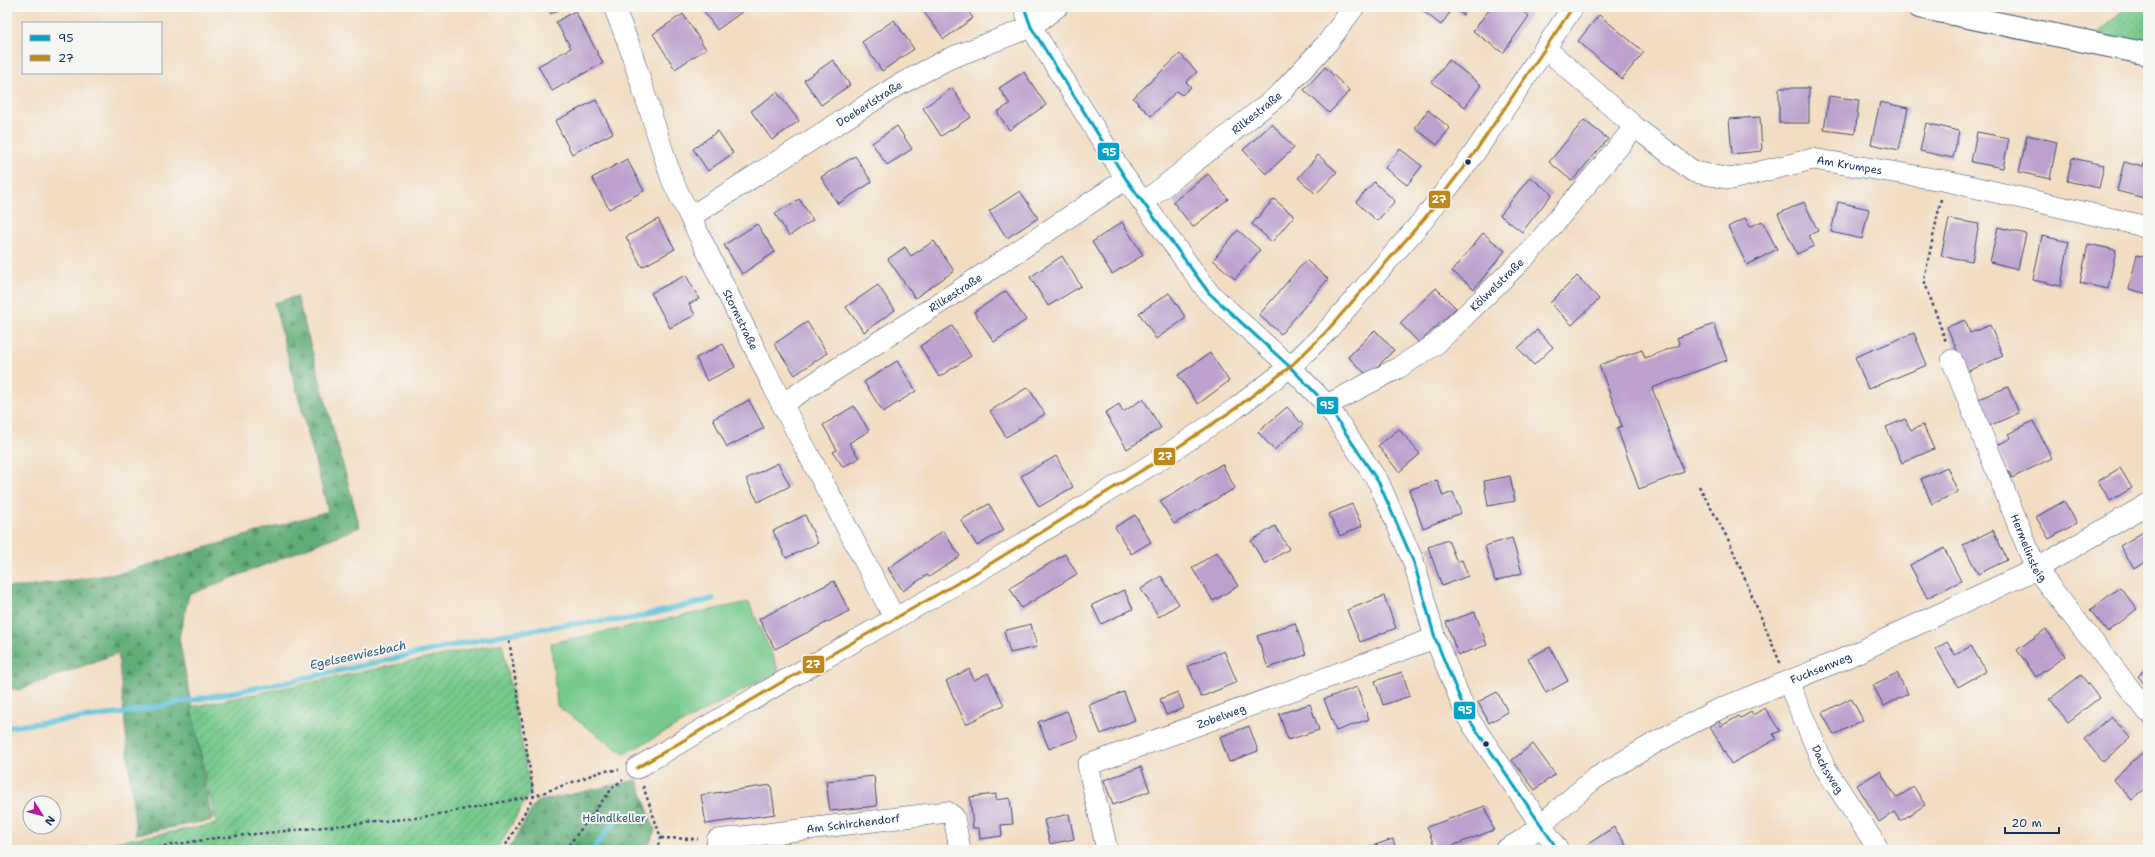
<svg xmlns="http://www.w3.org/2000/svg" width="2155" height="857" viewBox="0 0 2155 857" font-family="'Shantell Sans',sans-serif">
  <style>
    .grass { fill: url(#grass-dots); stroke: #497c75 }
    .forest { fill: url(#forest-firs); stroke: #3e6e6b }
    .garden { fill: url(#garden-furrows); stroke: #497c75 }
    .pitch { fill: #77c98c; stroke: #497c75 }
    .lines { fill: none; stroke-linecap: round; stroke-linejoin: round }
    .stream { stroke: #5bc1d8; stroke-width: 5.5 }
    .building { fill: #bca0cd }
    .minor-casing { stroke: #3b496d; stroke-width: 22 }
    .major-casing { stroke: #3b496d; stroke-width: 24 }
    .path { stroke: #3b496d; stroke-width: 2.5; stroke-dasharray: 3 3; stroke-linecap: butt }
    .minor { stroke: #fff; stroke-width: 21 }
    .major { stroke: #fff; stroke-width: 22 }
    .bus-1-casing { stroke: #f6f6f2; stroke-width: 6 }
    .bus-2-casing { stroke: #f6f6f2; stroke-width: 6 }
    .bus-1 { stroke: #01a3c8; stroke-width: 3 }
    .bus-2 { stroke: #c08818; stroke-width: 3 }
    .bus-dot { fill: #1b2f5e; stroke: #f6f6f2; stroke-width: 1.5 }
    .labels { text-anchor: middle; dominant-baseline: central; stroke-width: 4; stroke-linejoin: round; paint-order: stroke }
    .street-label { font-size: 11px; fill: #1b2f5e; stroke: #f6f6f2 }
    .park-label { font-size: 11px; fill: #375d6c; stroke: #f6f6f2 }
    .water-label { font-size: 12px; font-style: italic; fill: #2e5b83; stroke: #f6f6f2 }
    .line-badge { stroke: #f6f6f2; stroke-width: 1.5 }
    .badge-label { font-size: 11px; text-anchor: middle; font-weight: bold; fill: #fff }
  </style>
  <defs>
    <pattern id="grass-dots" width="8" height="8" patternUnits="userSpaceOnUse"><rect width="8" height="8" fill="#77c98c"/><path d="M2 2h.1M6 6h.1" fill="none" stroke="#61a476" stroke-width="1.8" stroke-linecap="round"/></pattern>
    <pattern id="forest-firs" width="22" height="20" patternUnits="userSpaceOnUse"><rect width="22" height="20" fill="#61ad78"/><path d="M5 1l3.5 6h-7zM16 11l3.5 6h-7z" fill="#4f8d66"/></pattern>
    <pattern id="garden-furrows" width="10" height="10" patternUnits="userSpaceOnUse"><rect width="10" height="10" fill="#77c98c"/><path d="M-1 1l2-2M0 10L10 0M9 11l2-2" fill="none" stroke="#61a476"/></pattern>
  </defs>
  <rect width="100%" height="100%" fill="#f6f6f2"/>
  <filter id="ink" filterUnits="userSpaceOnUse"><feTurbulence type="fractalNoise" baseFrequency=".025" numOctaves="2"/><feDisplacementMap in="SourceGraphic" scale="8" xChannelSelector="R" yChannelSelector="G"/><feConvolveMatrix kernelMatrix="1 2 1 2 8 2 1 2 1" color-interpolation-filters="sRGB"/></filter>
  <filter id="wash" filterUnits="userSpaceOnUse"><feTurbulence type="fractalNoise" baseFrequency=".012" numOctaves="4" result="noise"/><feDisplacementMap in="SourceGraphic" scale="16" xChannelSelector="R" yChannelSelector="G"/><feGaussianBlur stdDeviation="0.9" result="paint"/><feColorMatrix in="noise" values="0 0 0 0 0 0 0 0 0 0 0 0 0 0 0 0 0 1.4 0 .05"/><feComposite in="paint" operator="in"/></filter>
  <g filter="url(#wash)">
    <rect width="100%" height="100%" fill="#f3ddc2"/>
    <path class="grass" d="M2126,7H2148V42L2094,37Z"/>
    <path class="forest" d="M297,296L360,527L189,595L179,637L212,820L136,834L118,653L18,690L7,688V587H27L121,573L328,511L274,303Z
      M637,780L655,830L647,850H508L536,802Z"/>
    <path class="garden" d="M502,643L531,791L497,850H71L216,824L191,707Z"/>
    <path class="pitch" d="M749,602L779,671L624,754L557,706L551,643Z"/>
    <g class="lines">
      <path class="stream" d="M7,727L124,713L287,682L501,635L564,625L630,619L713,599
        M593,850L622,811"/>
    </g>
    <g id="blocks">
      <path class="building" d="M547,7H563L551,14Z
        M701,7H744L746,9L717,30Z
        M931,7H965L973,18L944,39L924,12Z
        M1418,7H1469L1463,15L1453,8L1441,25Z
        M1491,7H1517L1529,16L1503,53L1473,31Z
        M575,11L603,63L552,91L538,66L571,48L556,22Z
        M683,14L706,49L675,69L653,34Z
        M1599,15L1644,52L1622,79L1578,41Z
        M894,20L914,49L882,71L862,42Z
        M1180,54L1197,72L1186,82L1191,87L1182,95L1177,91L1151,116L1133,98Z
        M833,60L850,85L821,105L804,80Z
        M1449,60L1481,85L1465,107L1432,82Z
        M1325,67L1350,91L1329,113L1304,90Z
        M1024,72L1046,105L1009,130L997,112L1010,104L999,88Z
        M952,88L971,117L941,136L923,108Z
        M1779,88H1809V123H1779Z
        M777,92L799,121L772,140L751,111Z
        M1829,96L1859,100L1855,134L1824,130Z
        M596,100L613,133L572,154L555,121Z
        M1880,102L1908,108L1899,150L1871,144Z
        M1428,110L1450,128L1437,145L1415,128Z
        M1760,117L1762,151L1732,154L1729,119Z
        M1584,120L1608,139L1572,181L1549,162Z
        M1926,123L1959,131L1953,158L1920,151Z
        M1272,124L1294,148L1266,174L1243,150Z
        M897,126L912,149L887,165L872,143Z
        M718,131L733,153L708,171L693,149Z
        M1977,132L2009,138L2003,168L1971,162Z
        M2027,135L2057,142L2050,179L2019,172Z
        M1400,149L1422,166L1407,185L1385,168Z
        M1318,155L1337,172L1316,194L1298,178Z
        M2146,155H2148V199L2117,191L2124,162L2143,167Z
        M855,156L872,182L838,204L821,177Z
        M2072,158L2104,165L2099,188L2067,181Z
        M627,159L644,191L609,209L592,178Z
        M1208,174L1228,199L1193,227L1173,202Z
        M1530,177L1552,194L1522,232L1500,215Z
        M1374,182L1395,201L1377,221L1356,202Z
        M1020,191L1038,218L1007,238L989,211Z
        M799,199L813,220L789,236L775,214Z
        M1274,199L1294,216L1272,242L1252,224Z
        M1804,202L1818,231L1809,235L1814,246L1797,254L1778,214Z
        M1838,202L1869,209L1862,239L1831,232Z
        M1745,218L1750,227L1762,221L1777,249L1747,265L1728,227Z
        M658,219L675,249L642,267L626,237Z
        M1949,219L1979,224L1972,261L1941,256Z
        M1122,222L1143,255L1112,274L1092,242Z
        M757,224L775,252L742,274L724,245Z
        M1998,227L2026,234L2018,269L1990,262Z
        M1238,230L1260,250L1235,279L1213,260Z
        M1483,233L1505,251L1474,289L1452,271Z
        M2042,236L2069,242L2061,286L2033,280Z
        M934,241L954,271L915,298L888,259L905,247L911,256Z
        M2088,244L2116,250L2108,289L2080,283Z
        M2137,255L2148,258V294L2129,289Z
        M1062,256L1081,286L1048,306L1030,277Z
        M1306,260L1328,279L1281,334L1259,315Z
        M686,275L699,299L689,304L695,315L670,328L651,293Z
        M1577,276L1599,299L1572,325L1550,303Z
        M878,285L895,310L864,332L846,307Z
        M1436,288L1456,308L1419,343L1400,323Z
        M1006,291L1026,320L994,342L974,312Z
        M1169,293L1186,318L1156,339L1139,313Z
        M1965,320L1970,333L1990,325L2003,356L1966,372L1947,327Z
        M807,322L827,353L795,375L774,344Z
        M1714,324L1727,360L1652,388L1684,472L1639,489L1617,428L1622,426L1599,365L1642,350L1645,358L1680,345L1677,338Z
        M952,326L971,356L939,377L920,346Z
        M1375,330L1394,350L1368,376L1348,357Z
        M1537,330L1553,347L1534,365L1518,348Z
        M1914,333L1927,365L1868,389L1855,357Z
        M723,344L735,367L707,381L696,358Z
        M1210,353L1229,381L1198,404L1178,375Z
        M897,361L916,391L883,412L864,382Z
        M1028,387L1045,414L1006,437L990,411Z
        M2008,387L2019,413L1989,426L1978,399Z
        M1143,399L1161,428L1127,449L1105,413L1119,404L1123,412Z
        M749,400L764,428L727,447L713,419Z
        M854,406L869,431L849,443L859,458L843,467L833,452L837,450L823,425Z
        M1287,407L1303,425L1274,450L1258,432Z
        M1905,419L1911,430L1923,425L1934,449L1902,463L1886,427Z
        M2033,421L2052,458L2012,478L1996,446L2011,438L2008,434Z
        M1399,429L1420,454L1399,472L1378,446Z
        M1056,456L1073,487L1039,507L1021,476Z
        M778,463L790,486L758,502L746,479Z
        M1222,464L1235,488L1174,524L1160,501Z
        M1947,467L1958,492L1932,504L1921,479Z
        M2120,468L2132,488L2110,501L2098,481Z
        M1510,476L1515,501L1488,506L1484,481Z
        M1437,480L1443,496L1453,492L1461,513L1423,528L1409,490Z
        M2064,501L2077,523L2049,539L2036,517Z
        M989,504L1004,530L977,546L961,520Z
        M1352,504L1362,526L1340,536L1329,514Z
        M805,515L818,543L786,558L773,531Z
        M1135,515L1151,542L1131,554L1115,527Z
        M1275,526L1289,549L1265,564L1251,541Z
        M1993,530L2007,560L1978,574L1963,545Z
        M943,531L960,556L929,577L927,575L903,591L888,568Z
        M2145,531L2148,536V560L2134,569L2120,546Z
        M1512,538L1522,573L1495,581L1485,546Z
        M1448,540L1457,562L1462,560L1468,576L1442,586L1428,547Z
        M1944,548L1961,581L1927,598L1910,565Z
        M1217,552L1238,586L1213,601L1192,568Z
        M1065,554L1077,574L1021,608L1010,588Z
        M1161,576L1179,604L1159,617L1141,589Z
        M834,581L849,611L775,649L759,619Z
        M2120,587L2137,609L2108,632L2090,610Z
        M1124,590L1133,609L1101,624L1092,605Z
        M1384,596L1396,628L1360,642L1347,610Z
        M1475,612L1487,645L1458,655L1446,622Z
        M1295,623L1306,655L1268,668L1257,636Z
        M1031,624L1037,647L1010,653L1004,631Z
        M2046,629L2065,656L2036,677L2017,650Z
        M1947,642L1955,655L1971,646L1986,671L1958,687L1936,649Z
        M1550,647L1568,681L1546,693L1528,658Z
        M1224,651L1237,682L1201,697L1188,666Z
        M2148,668V689L2138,676Z
        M969,669L974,680L988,673L1004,705L966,724L946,681Z
        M1402,672L1410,696L1383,705L1375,681Z
        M1897,673L1908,694L1884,706L1873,685Z
        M2081,675L2099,698L2068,722L2050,699Z
        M1357,687L1369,719L1336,731L1324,699Z
        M1124,692L1135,720L1101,734L1089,705Z
        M1178,692L1184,708L1166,715L1160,699Z
        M1497,692L1508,712L1489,723L1478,702Z
        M1851,698L1863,720L1834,735L1822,713Z
        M1310,704L1319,730L1288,740L1279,714Z
        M1765,708L1780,731L1773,734L1776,739L1731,764L1710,726L1719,721L1721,726L1739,716L1741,718L1751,712L1753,715Z
        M1067,711L1078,738L1049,749L1038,722Z
        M2111,716L2130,738L2103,762L2084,739Z
        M1249,726L1258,751L1229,762L1220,737Z
        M1533,744L1555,774L1535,790L1512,760Z
        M2142,753L2148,760V786L2132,800L2113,779Z
        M1141,767L1150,791L1113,805L1104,780Z
        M1880,771L1896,798L1914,787L1925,805L1900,821L1894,812L1879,822L1857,785Z
        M874,776L877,806L830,811L826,781Z
        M771,785L775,814L706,824L701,795Z
        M996,794V800L1010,798L1013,824L1001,825L1002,836L980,839L979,828H973L970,797Z
        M1485,806L1494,830L1441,850H1436L1427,827Z
        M1069,814L1074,839L1050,844L1044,820Z
        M1614,827L1629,850H1587L1585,846Z
        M1393,839L1396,850H1360Z"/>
    </g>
  </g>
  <g filter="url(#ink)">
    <use href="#blocks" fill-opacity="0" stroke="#3b496d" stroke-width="1"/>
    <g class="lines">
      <defs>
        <g id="minor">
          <path id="s1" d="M614,7L629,45L672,180L782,404L895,619"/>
          <path d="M1024,7L1031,27L1126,179L1209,293L1290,367L1327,405L1379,483L1414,563L1435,638L1468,718L1558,850"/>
          <path id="s2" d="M1545,48L1635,127L1694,172L1731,179L1813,159L1947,181L2148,227"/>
          <path id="s3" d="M1143,203L1280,94L1328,42L1354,7"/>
          <path id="s4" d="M690,217L895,87L948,59L1031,27L1057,7"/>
          <path id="s5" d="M1952,360L2036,569L2148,712"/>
          <path id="s6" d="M782,404L955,293L1126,179"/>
          <path id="s7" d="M1327,405L1398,368L1436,344L1530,252L1635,127"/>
          <path id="s8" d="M1788,682L1825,768L1879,850"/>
          <path d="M637,768L777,685L972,575L1162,458L1236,408L1290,367L1326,332L1424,219L1473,155L1573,7"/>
          <path id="s9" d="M717,840L947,812L954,817L960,850"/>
          <path id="s10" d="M1107,850L1088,765L1435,638"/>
          <path id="s11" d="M1505,850L1524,839L1594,779L1658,741L1715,711L1841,660L2036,569L2148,504"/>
        </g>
        <path id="major" d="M1919,7L2148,54"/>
      </defs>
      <use href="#minor" class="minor-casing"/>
      <use href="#major" class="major-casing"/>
      <path class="path" d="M1941,199L1924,280L1946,342
        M1699,486L1729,541L1781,665
        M643,786L661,838L656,850
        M661,838L698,839
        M140,850L216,838L424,817L534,796L603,771L619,770
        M503,850L534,796L509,640
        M565,850L614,786L623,780"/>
      <use href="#minor" class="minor"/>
      <use href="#major" class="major"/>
      <defs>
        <path id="bus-1" d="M1024,7L1031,27L1126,179L1209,293L1290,367L1327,405L1379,483L1414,563L1435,638L1468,718L1558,850"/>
        <path id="bus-2" d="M637,768L777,685L972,575L1162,458L1236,408L1290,367L1326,332L1424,219L1473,155L1573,7"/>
      </defs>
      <use href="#bus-1" class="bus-1-casing"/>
      <use href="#bus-2" class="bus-2-casing"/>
      <use href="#bus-1" class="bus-1"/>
      <use href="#bus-2" class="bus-2"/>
    </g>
  </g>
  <g class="bus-dot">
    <circle cx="1468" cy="162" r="3.5"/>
    <circle cx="1486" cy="744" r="3.5"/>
  </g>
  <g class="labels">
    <g class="street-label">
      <text stroke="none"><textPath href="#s4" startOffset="212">Doeberlstraße</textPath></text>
      <text stroke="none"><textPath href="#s3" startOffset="145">Rilkestraße</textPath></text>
      <text stroke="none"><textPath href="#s2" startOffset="353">Am Krumpes</textPath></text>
      <text stroke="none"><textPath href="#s7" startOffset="210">Kölwelstraße</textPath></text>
      <text stroke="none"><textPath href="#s6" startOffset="206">Rilkestraße</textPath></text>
      <text stroke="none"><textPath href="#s1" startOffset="338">Stormstraße</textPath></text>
      <text stroke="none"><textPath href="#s5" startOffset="203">Hermelinsteig</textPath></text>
      <text stroke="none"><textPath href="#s11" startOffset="367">Fuchsenweg</textPath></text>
      <text stroke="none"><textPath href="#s10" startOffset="229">Zobelweg</textPath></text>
      <text stroke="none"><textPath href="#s8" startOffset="96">Dachsweg</textPath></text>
      <text stroke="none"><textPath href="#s9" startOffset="137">Am Schirchendorf</textPath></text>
    </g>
    <g class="park-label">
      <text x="614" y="818">Heindlkeller</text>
    </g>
    <g class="water-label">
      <text transform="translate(358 655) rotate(-12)">Egelseewiesbach</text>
    </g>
  </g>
  <g class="line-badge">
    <rect x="1097" y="142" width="23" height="19" rx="4" fill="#01a3c8"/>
    <rect x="1428" y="190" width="23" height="19" rx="4" fill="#c08818"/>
    <rect x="1316" y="396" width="23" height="19" rx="4" fill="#01a3c8"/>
    <rect x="1153" y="447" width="23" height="19" rx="4" fill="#c08818"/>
    <rect x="802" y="655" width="23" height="19" rx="4" fill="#c08818"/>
    <rect x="1453" y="701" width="23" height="19" rx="4" fill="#01a3c8"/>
  </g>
  <g class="badge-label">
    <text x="1109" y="156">95</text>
    <text x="1439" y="203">27</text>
    <text x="1327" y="409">95</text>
    <text x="1165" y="460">27</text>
    <text x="813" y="668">27</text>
    <text x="1465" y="714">95</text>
  </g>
  <rect width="2155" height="857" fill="none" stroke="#f6f6f2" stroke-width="24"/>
  <rect x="22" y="22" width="140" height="52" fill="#f6f6f2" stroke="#9ea6b7"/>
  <rect x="30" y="35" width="20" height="6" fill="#01a3c8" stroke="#9ea6b7"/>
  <text x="58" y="42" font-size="12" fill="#1b2f5e">95</text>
  <rect x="30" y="55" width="20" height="6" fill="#c08818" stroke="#9ea6b7"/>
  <text x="58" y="62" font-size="12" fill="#1b2f5e">27</text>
  <g transform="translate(42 815) rotate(126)"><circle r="19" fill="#f6f6f2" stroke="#9ea6b7"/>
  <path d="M0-3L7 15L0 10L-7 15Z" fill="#b5179e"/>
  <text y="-6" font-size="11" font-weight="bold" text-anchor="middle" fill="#1b2f5e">N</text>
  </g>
  <path d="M2005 827v6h54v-6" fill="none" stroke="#1b2f5e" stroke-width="2"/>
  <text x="2011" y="827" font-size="12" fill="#1b2f5e" stroke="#f6f6f2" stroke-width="3" paint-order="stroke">20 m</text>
</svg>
